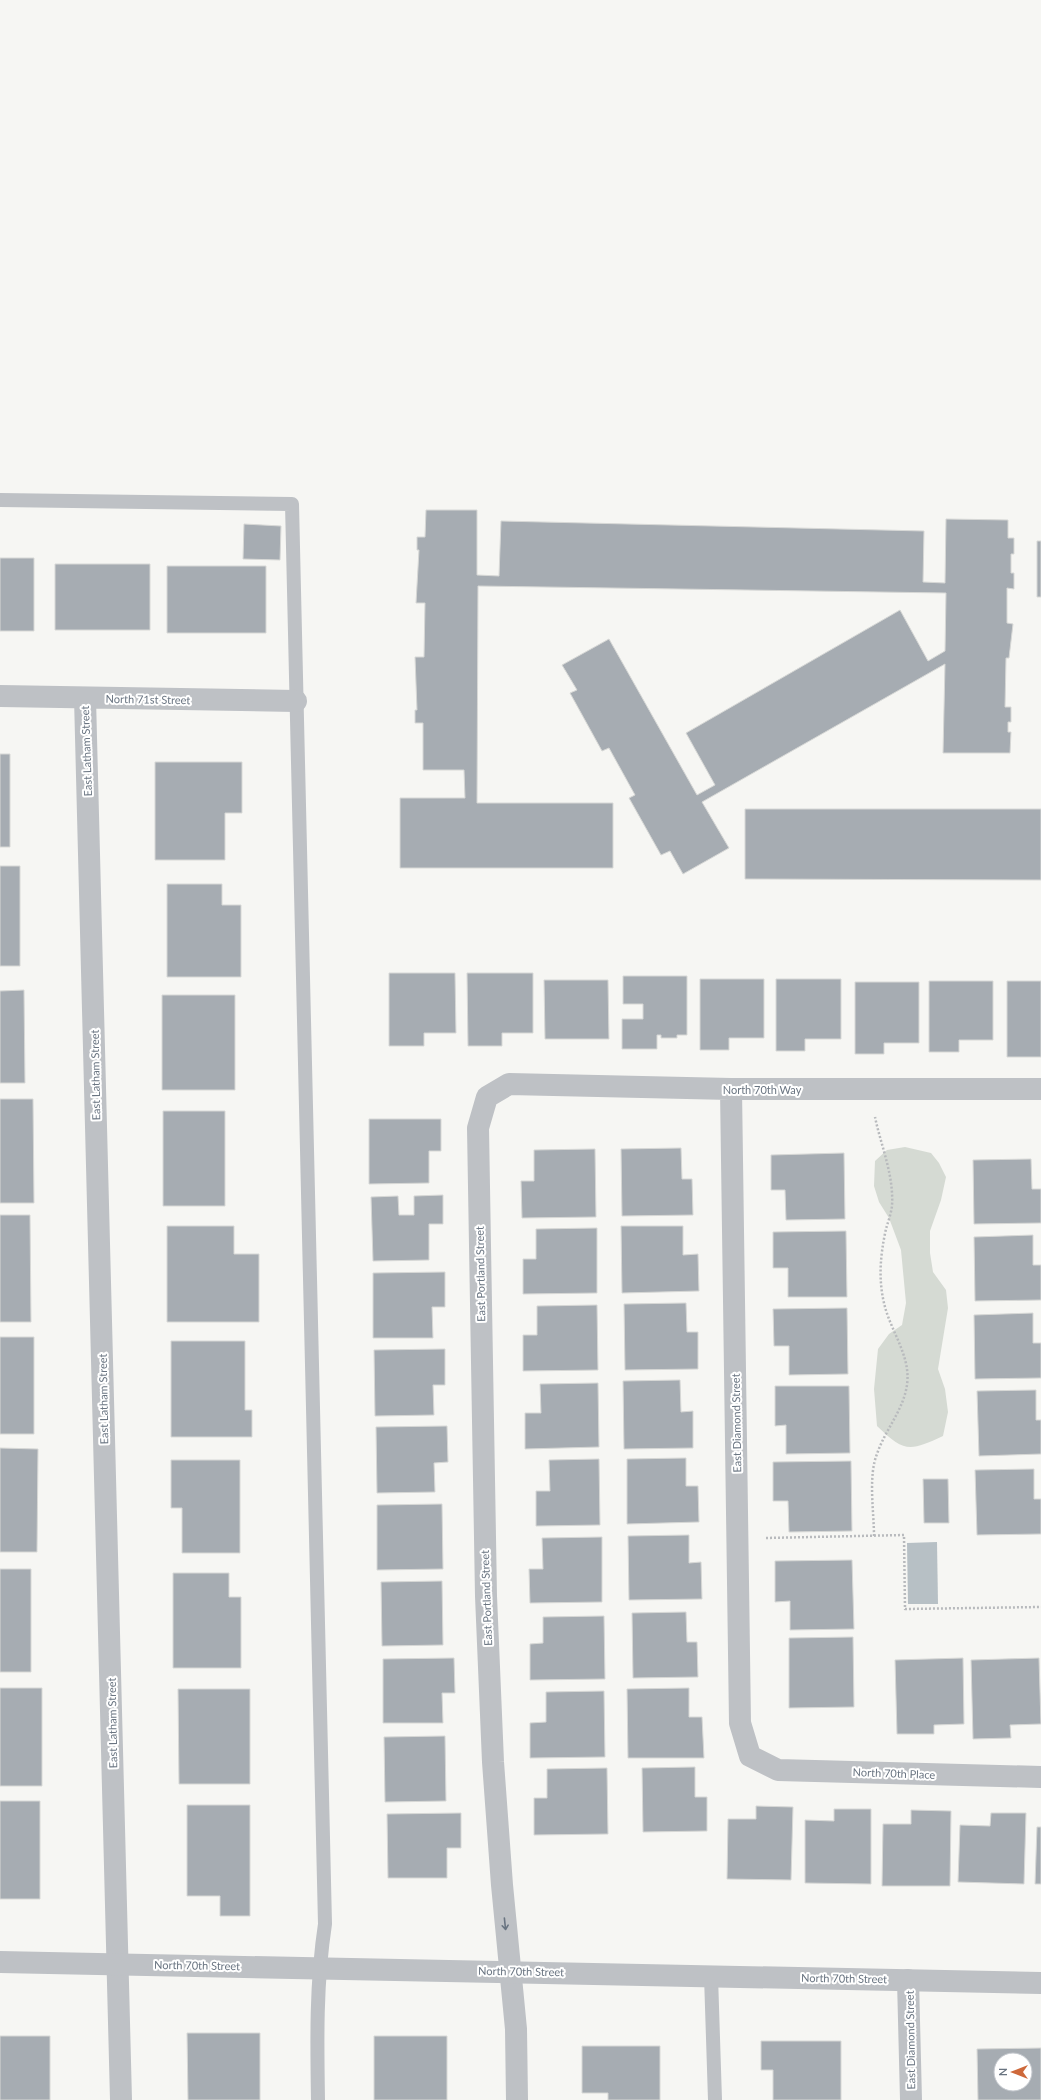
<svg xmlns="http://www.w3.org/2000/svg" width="1041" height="2100" viewBox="0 0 1041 2100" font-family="Lato,sans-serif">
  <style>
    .green { fill: #d5dad3 }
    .water { fill: #b7c0c5 }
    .building { fill: #a6acb2; stroke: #d7d8d6; fill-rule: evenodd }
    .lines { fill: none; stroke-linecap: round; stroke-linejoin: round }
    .path { stroke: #b8babd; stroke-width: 2.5; stroke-dasharray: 2 2; stroke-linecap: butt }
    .service { stroke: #bec1c5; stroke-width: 14 }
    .minor { stroke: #bec1c5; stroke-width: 22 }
    .tertiary { stroke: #bec1c5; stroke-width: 22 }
    .oneway { stroke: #697481 }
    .labels { text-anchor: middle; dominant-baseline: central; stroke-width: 4; stroke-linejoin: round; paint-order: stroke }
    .street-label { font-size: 11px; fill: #697481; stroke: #fff }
  </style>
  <rect width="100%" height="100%" fill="#f6f6f3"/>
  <path class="green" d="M905,1147L931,1153L939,1163L946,1177L941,1200L930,1231V1253L933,1272L946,1290L948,1308L938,1369L945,1389L948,1412L943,1436C909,1452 904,1452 877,1426L874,1389L878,1349L889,1334L902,1325L906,1303L901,1250L889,1218L879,1202L874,1186L875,1161L887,1150Z"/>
  <path class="water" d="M937,1542L938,1604H908L907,1543Z"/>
  <path class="building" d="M426,510H477V575L499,576L501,521L924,531L923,582L945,583L946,519L1008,520V538H1014V554H1011V573H1014V589L1007,588V623L1013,624L1009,658H1006L1005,707H1011V722H1008V732H1011L1010,753H943L945,664L702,802L729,848L683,874L670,851L661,855L629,798L635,795L609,748L602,751L570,693L577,690L562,665L609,639L697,795L715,785L686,733L900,610L928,661L945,651L946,593L478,586L477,803H613V868H400V798H465L464,770H423V723H415V710H417L415,657H424L425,603H416L419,550H417V537H425Z
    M244,524L281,526L280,560L243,559Z
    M1037,541H1041V597H1037Z
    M0,558H34V631H0Z
    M55,564H150V630H55Z
    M167,566H266V633H167Z
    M0,754H10V847H0Z
    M155,762H242V813H225V860H155Z
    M745,809H1041V880L745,879Z
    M0,866H20V966H0Z
    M167,884H222V905H241V977H167Z
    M389,973H455L456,1033H424V1046H389Z
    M467,973H533V1033H502V1046H468Z
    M623,976H687V1035H677V1038H661V1035H657V1049H622V1019H643V1004H623Z
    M700,979H764V1038H729V1050H700Z
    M776,979H841V1039H805V1051H776Z
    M544,980H608L609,1039H545Z
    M929,981H993V1040H959V1052H929Z
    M1007,981H1041V1057H1007Z
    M855,982H919V1043H884V1054H855Z
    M24,990L25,1083H0V991Z
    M162,995H235V1090H162Z
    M0,1099H33L34,1203H0Z
    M163,1111H225V1206H163Z
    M369,1119H441V1151H429V1183L369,1184Z
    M681,1148L682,1179H692L693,1215L622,1216L621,1149Z
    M595,1149L596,1217L522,1218L521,1181H534V1150Z
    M844,1153L845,1219L786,1220L785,1190H771V1155Z
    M1031,1159L1032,1189H1041V1223L974,1224L973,1160Z
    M443,1195V1224H429V1260L373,1261L371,1197L398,1196L399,1215H414V1196Z
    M0,1215H30L31,1322H0Z
    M167,1226H234V1254H259V1322H167Z
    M621,1226H683V1255L698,1254L699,1291L622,1293Z
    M597,1228V1293L523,1294V1259H536V1229Z
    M846,1231L847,1297H788V1268H773V1232Z
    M1033,1235V1265H1041V1300L975,1301L974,1237Z
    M445,1272V1307H432L433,1338H373V1273Z
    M686,1303L687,1332H698V1369L625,1370L624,1304Z
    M597,1305L598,1370L523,1371V1335H537V1306Z
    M847,1308L848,1374L789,1375V1346H774L773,1309Z
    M1033,1313V1343H1041V1378L975,1379L974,1315Z
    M0,1337H34V1434H0Z
    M171,1341H245V1410H252V1437H171Z
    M445,1349V1385H433L434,1415L375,1416L374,1350Z
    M680,1380L681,1412L693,1411V1448L624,1449L623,1381Z
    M598,1383L599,1447L525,1449V1413H541L540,1384Z
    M775,1386H849L850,1453L786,1454V1425L775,1426Z
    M1036,1390V1420H1041V1454L979,1456L977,1391Z
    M447,1426L448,1462L434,1463L435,1492L377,1493L376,1427Z
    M0,1448L38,1449L37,1552H0Z
    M686,1458V1486H698L699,1522L627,1524V1459Z
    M599,1459L600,1525L536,1526V1491H550L549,1460Z
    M171,1460H240V1553H182V1508H171Z
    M851,1461L852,1531L789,1532L788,1501H773V1462Z
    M1034,1469V1499H1041V1534L977,1535L975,1470Z
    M923,1479H948L949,1523H924Z
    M442,1504L443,1569L377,1570V1505Z
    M689,1535V1563L701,1562L702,1599L629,1600L628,1536Z
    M602,1537V1602L530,1603L529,1569H543L542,1538Z
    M852,1560L854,1629L790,1630V1601L775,1602V1561Z
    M0,1569H31V1672H0Z
    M173,1573H229V1597H241V1668H173Z
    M442,1581L443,1645L382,1646L381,1582Z
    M686,1612L687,1642H697L698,1677L633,1678L632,1613Z
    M604,1616L605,1679L530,1680V1644L543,1643V1617Z
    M853,1637L854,1707L789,1708V1638Z
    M454,1658L455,1693H442L443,1723H383V1659Z
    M963,1658L964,1724L934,1725V1734H897L895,1660Z
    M1039,1658L1041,1724L1010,1725L1011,1738L973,1739L971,1660Z
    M0,1688H42V1786H0Z
    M689,1688V1717H702L704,1758H628L627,1689Z
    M178,1689H250V1784H179Z
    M604,1691L605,1757L530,1758V1723L546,1722V1692Z
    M445,1736L446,1801L385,1802L384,1737Z
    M695,1767V1797H707V1831L643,1832L642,1768Z
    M607,1768L608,1834L534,1835V1798H547V1769Z
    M0,1801H40V1899H0Z
    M187,1805H250V1916H220V1896H187Z
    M756,1806L793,1807L791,1880L727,1879L728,1819H756Z
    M834,1809H871V1884L805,1883V1820L834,1821Z
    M911,1810L951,1811L950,1886H882L883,1824H911Z
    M461,1813V1848H447V1878H388L387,1814Z
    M991,1813H1026L1024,1884L958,1882L960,1825L990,1826Z
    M1037,1827H1041V1884H1035Z
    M187,2033H260V2100H188Z
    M0,2036H50V2100H0Z
    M374,2036H447V2100H374Z
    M761,2041H841V2100H773V2070H761Z
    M582,2046H660V2100H608V2093H582Z
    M1041,2048V2100H978L977,2049ZM1001,2060H1025V2084H1001Z"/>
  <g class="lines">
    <path class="path" d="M874,1536C874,1512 868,1476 877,1454C885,1430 903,1411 907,1385C911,1357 892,1333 885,1307C878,1281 880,1256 886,1229C888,1222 891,1214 892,1206C894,1175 881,1146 875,1117
      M766,1538L904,1535L905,1609L1041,1607"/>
    <path class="service" d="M0,500L292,504L325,1924C316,1983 317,2041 318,2100
      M711,1976L715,2100"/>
    <path class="minor" d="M0,696L296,701
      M85,698L121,2100
      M731,1089L740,1723L750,1756L778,1770L1041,1777
      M908,1980L911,2100
      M517,2100L516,2029L502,1885L493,1762L486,1596L478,1128L487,1097L509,1084L731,1089H1041"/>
    <path class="tertiary" d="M0,1962L1041,1983"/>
  </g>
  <defs><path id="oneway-shaft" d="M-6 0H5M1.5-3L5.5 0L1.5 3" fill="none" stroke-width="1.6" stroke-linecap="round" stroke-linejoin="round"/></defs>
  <use class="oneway" href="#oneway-shaft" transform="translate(505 1924) rotate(84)"/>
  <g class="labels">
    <g class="street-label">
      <text transform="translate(148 699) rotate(1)">North 71st Street</text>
      <text transform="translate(86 751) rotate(-92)">East Latham Street</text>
      <text transform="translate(95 1075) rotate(-91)">East Latham Street</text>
      <text x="762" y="1089">North 70th Way</text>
      <text transform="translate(480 1274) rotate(-91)">East Portland Street</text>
      <text transform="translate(103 1399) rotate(-91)">East Latham Street</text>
      <text transform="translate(736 1423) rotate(-91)">East Diamond Street</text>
      <text transform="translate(486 1598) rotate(-92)">East Portland Street</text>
      <text transform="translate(112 1723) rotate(-91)">East Latham Street</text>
      <text transform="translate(894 1773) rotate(2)">North 70th Place</text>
      <text transform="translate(197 1965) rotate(1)">North 70th Street</text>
      <text transform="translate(521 1971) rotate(1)">North 70th Street</text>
      <text transform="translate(844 1978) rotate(1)">North 70th Street</text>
      <text transform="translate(910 2040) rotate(-91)">East Diamond Street</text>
    </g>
  </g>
  <g transform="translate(1013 2072) rotate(270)"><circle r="19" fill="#ffffff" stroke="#c3c7cd"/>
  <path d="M0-3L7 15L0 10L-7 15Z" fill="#ce693b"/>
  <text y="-6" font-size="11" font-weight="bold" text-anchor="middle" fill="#697481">N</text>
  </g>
</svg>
